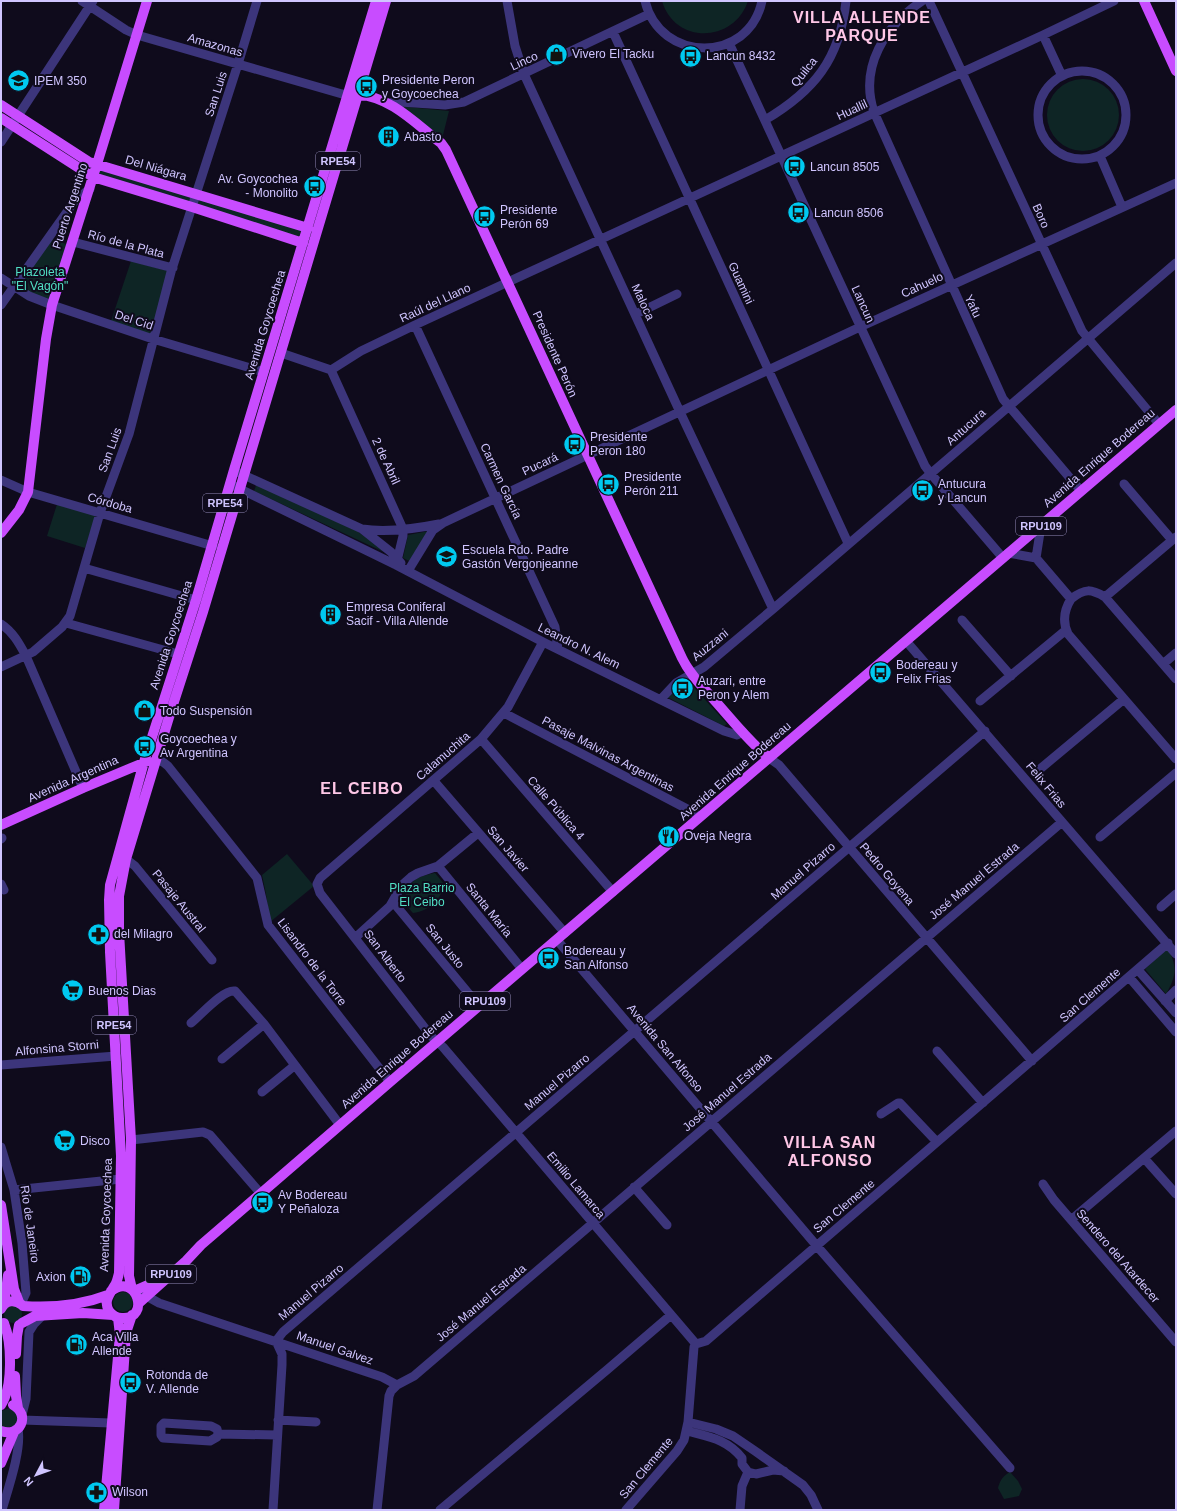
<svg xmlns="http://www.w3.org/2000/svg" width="1177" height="1511" viewBox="0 0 1177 1511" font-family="Arial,sans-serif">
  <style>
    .green { fill: #0e2525 }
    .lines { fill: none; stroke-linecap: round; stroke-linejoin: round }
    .minor { stroke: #3c357b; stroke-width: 9 }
    .major { stroke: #c84cff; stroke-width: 10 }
    .labels { text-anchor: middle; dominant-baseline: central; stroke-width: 4; stroke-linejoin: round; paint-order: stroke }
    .shield { fill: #0f0b1c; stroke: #968dbb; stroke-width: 1 }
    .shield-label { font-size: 11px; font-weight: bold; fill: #d0c5ff }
    .street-label { font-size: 12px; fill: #d0c5ff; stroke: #0f0b1c }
    .poi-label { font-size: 12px; fill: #d0c5ff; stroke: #0f0b1c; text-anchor: start }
    .park-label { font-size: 12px; fill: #51dfc4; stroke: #0f0b1c }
    .district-label { font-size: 16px; font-weight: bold; letter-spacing: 1px; fill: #ffc7e7; stroke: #0f0b1c }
  </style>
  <rect width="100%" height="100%" fill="#0f0b1c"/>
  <path class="green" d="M662,1H748C734,43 675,45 662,1Z
    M1047 115a36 36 0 1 1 72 0a36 36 0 1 1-72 0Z
    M397,106L449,111L441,143Z
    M101,169L193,196L190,205L98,174Z
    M198,196L301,230L299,238L195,206Z
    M49,238L69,245L49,302L17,286Z
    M131,261L168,271L151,336L111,321Z
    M257,483L357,531L388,554L254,491Z
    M58,501L96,514L85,548L47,536Z
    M429,531L411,562L403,558L408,535Z
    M685,682H689L727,724L724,726L667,697Z
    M287,854L314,886L270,922L266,894L262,875Z
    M435,873L445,885C438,902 431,910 413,913C400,901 405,884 420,877C425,875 430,874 435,873Z
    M1168,948C1177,967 1177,975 1166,994L1145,969Z
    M113 1302a10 10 0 1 1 20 0a10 10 0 1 1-20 0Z
    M4 1314a9 9 0 1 1 18 0a9 9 0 1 1-18 0Z
    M9,1408L16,1411L18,1421L14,1426L5,1428L1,1425V1411Z
    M1010,1472L1018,1481L1022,1489L1019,1496L1004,1499L998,1488C1000,1480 1003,1476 1010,1472Z"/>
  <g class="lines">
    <path class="minor" d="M82,1L126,30L137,35L342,94L354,95
      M507,1L515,46L524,74L680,412L773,609
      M645,1C660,63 749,64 762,1
      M922,1C885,26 859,67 874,112L1003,399L1081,491
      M929,1L1082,331L1159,424
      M613,32L848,543
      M1043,35L1062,76
      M729,43L925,466L931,474L1003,558
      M1038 115a44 44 0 1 1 88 0a44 44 0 1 1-88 0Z
      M389,103L400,102L445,105L464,102L649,14
      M765,120C814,91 840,59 846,1
      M1,142L93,1
      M1100,156L1122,207
      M73,242L173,268
      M1,278L29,296L52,305L153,339L264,372
      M1,305L76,199L90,189
      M636,314L677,294
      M415,325L555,627L558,649
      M281,353L331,370
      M331,370L361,351L415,325L1043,35L1114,1
      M331,370L403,529V536L396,565
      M237,472L362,529C387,533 414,529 439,524
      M1,480L28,492L213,546
      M230,484L396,565L543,642L724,731L737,735L743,732
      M1124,484L1172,540
      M362,529L391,552L401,563
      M1008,553L1036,558L1071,599C1085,588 1091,589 1105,597L1176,537
      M1036,558L1041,526
      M84,568L196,600
      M408,571L433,530L443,523L860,327L1176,183
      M1105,597L1176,679
      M1071,599C1064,610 1062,621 1068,634L1176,759
      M962,620L1011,676
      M66,623L178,654
      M1,624C13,632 19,643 26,656L83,788
      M906,641L1176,954
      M543,642L508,707L481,739L320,878L317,884L320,893L431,1036L443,1047L696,1344
      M1163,664L1176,653
      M1,667L33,652L62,627L70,616L100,513L129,434L171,272L238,64L257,1
      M661,699L676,683L704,667L773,609L1176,263
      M980,701L1066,630
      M504,713L693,812L700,817
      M481,739L613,892
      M769,758L779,765L1032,1061
      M156,760L163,762L168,766L257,878L268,925L390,1082
      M1040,769L1124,699
      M434,781L565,933
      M1100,837L1176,773
      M1,839L2,838
      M126,859L135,866L212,960
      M438,866L522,969
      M1,884L4,890
      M393,902L479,1006
      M1161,907L1176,894
      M356,937L390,906L402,885L411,877L418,873L438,866L478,833
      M557,940L816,1245L1010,1468
      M1138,970L1176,1013
      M1129,977L1176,1032
      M1165,1001L1176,990
      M191,1023C201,1015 223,989 235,991L264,1024L340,1125
      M937,1051L983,1103
      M222,1059L264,1024
      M1,1065L116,1056
      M262,1092L294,1066
      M881,1114L898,1103H900L937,1142
      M131,1140L203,1132L210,1135L261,1194
      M1,1147L14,1190L22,1243L26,1293L21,1304
      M1144,1158L1176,1194
      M1043,1184L1054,1200L1176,1342
      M634,1187L667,1225
      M14,1190L121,1179
      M1071,1220L1176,1131
      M142,1291L150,1298L159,1303L382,1377L397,1385L414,1376L1062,822
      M276,1341L283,1332L985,731
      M696,1344L706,1341L1168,943
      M22,1415L26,1399L29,1332L34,1324L42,1316
      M22,1420L111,1423
      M278,1420L316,1422
      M688,1422L716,1429L733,1436L755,1451L803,1485L811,1495L818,1510
      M687,1431C709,1437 727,1439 742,1458V1464L748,1472L756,1474L773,1470L784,1471
      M218,1434L217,1437L210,1441L163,1438L161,1435V1426L164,1423L211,1426L217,1429L218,1434L277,1435
      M2,1510C8,1489 22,1449 18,1429
      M273,1510L282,1365V1354L276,1341
      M377,1510L389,1396L391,1391L397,1385
      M440,1510L608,1369L671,1315
      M626,1510L677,1451L684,1440L688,1422L694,1347L696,1344
      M740,1510L742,1486L748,1472"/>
    <path class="major" d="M1144,1L1176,71
      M359,95C390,96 417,125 441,143L446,150L682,658C690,675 704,688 716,702C733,721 749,742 769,758
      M1,105L89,162L308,228
      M1,118L93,177L192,207L303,243
      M1,533L19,510L28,492L46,339L52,305L97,164L147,1
      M1,825L83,788L148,761
      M1,1205L14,1289L19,1302
      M132,1289L129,1276L131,1140L119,932V896L126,859L170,714L203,612L386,1
      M111,1291C137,1271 151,1320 122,1318C117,1318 112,1315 109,1311C103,1301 110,1294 115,1285C117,1282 118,1277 119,1273L121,1156L110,952L109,900L110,885L144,762L196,600L234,470L376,1
      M134,1291L150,1284L158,1277
      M139,1303L186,1261L201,1245L390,1082L1176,410
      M3,1306L6,1291L8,1275
      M23,1306C52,1308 82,1305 108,1295
      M1,1309C5,1300 15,1299 22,1305
      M22,1323L35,1316L83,1313L113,1315
      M16,1354L17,1336L19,1325
      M15,1376L16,1396L18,1408
      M1,1405C13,1387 12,1343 4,1323
      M1,1431C20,1438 31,1415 13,1405
      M1,1463L14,1432
      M104,1510L120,1335L118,1318
      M114,1510L126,1333L132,1315"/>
  </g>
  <defs>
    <symbol id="shop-disc" viewBox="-11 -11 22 22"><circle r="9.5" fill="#00c9f0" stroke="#0f0b1c"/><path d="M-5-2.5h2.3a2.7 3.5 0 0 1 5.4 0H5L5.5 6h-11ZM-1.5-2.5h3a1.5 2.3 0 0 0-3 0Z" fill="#111"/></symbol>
    <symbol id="bus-disc" viewBox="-11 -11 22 22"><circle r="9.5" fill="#00c9f0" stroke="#0f0b1c"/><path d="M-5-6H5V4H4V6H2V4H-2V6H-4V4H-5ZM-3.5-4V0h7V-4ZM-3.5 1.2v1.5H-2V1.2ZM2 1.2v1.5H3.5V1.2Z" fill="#111"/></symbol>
    <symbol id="school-disc" viewBox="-11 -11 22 22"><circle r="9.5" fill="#00c9f0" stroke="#0f0b1c"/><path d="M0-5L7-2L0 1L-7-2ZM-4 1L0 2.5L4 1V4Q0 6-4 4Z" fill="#111"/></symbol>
    <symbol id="building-disc" viewBox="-11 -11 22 22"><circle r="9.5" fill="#00c9f0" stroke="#0f0b1c"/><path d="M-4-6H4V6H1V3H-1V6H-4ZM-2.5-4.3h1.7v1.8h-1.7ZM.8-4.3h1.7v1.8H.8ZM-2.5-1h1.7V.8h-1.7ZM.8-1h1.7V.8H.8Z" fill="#111"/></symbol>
    <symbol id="restaurant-disc" viewBox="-11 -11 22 22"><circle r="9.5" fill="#00c9f0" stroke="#0f0b1c"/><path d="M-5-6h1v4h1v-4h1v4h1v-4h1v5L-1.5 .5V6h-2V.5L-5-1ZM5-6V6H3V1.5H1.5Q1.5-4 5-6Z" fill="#111"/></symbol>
    <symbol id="pharmacy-disc" viewBox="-11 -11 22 22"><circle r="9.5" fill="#00c9f0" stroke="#0f0b1c"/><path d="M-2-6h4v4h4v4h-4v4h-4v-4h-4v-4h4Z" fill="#111"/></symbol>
    <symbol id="supermarket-disc" viewBox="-11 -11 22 22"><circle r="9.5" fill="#00c9f0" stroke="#0f0b1c"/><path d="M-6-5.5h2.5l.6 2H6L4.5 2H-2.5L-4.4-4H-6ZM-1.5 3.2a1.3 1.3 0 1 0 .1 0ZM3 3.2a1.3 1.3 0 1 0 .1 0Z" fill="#111"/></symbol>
    <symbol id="fuel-disc" viewBox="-11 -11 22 22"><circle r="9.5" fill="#00c9f0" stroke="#0f0b1c"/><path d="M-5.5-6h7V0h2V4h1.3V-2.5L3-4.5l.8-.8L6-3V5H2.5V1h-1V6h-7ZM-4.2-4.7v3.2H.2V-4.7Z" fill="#111"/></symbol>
  </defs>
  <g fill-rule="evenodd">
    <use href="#shop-disc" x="544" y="42" width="25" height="25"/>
    <use href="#bus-disc" x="678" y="44" width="25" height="25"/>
    <use href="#school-disc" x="6" y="68" width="25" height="25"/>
    <use href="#bus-disc" x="354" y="74" width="25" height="25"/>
    <use href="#building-disc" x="376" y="124" width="25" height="25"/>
    <use href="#bus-disc" x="782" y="154" width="25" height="25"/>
    <use href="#bus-disc" x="302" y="174" width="25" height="25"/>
    <use href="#bus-disc" x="786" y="200" width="25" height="25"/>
    <use href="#bus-disc" x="472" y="204" width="25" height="25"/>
    <use href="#bus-disc" x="562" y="432" width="25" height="25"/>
    <use href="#bus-disc" x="596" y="472" width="25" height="25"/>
    <use href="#bus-disc" x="910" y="478" width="25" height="25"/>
    <use href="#school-disc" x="434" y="544" width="25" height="25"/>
    <use href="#building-disc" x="318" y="602" width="25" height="25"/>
    <use href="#bus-disc" x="868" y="660" width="25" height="25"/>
    <use href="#bus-disc" x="670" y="676" width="25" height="25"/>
    <use href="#shop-disc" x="132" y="698" width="25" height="25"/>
    <use href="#bus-disc" x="132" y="734" width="25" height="25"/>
    <use href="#restaurant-disc" x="656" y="824" width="25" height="25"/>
    <use href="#pharmacy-disc" x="86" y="922" width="25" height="25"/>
    <use href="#bus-disc" x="536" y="946" width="25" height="25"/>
    <use href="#supermarket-disc" x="60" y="978" width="25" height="25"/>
    <use href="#supermarket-disc" x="52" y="1128" width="25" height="25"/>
    <use href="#bus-disc" x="250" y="1190" width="25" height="25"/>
    <use href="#fuel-disc" x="68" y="1264" width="25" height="25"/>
    <use href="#fuel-disc" x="64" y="1332" width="25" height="25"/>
    <use href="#bus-disc" x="118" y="1370" width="25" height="25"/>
    <use href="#pharmacy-disc" x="84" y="1480" width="25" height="25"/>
  </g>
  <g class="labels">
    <g class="shield">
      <rect x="316" y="152" width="44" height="18" rx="3"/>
      <rect x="203" y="494" width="44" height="18" rx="3"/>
      <rect x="1016" y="517" width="50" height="18" rx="3"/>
      <rect x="460" y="992" width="50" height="18" rx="3"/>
      <rect x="92" y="1016" width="44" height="18" rx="3"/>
      <rect x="146" y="1265" width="50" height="18" rx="3"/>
    </g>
    <g class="shield-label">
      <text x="338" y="161">RPE54</text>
      <text x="225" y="503">RPE54</text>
      <text x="1041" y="526">RPU109</text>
      <text x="485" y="1001">RPU109</text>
      <text x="114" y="1025">RPE54</text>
      <text x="171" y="1274">RPU109</text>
    </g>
    <g class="street-label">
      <text transform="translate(215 45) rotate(16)">Amazonas</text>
      <text transform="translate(524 61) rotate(-25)">Linco</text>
      <text transform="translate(804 72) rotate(-51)">Quilca</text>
      <text transform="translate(216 94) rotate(-72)">San Luis</text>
      <text transform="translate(852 110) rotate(-25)">Huallil</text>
      <text transform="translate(156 168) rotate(16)">Del Niágara</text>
      <text transform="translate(70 206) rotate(-72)">Puerto Argentino</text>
      <text transform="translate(1041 216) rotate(66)">Boro</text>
      <text transform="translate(126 244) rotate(15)">Río de la Plata</text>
      <text transform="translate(741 283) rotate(65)">Guamini</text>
      <text transform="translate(922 285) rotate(-25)">Cahuelo</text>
      <text transform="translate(643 302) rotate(65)">Maloca</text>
      <text transform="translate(435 303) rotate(-25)">Raúl del Llano</text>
      <text transform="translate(863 304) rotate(66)">Lancun</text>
      <text transform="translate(973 306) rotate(65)">Yafu</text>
      <text transform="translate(134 320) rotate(18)">Del Cid</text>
      <text transform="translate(265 325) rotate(-73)">Avenida Goycoechea</text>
      <text transform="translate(555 354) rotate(66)">Presidente Perón</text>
      <text transform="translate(966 427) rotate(-42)">Antucura</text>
      <text transform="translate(110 450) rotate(-70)">San Luis</text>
      <text transform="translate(1099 458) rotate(-41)">Avenida Enrique Bodereau</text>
      <text transform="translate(386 461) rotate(65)">2 de Abril</text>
      <text transform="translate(540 464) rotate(-25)">Pucará</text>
      <text transform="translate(501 481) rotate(65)">Carmen García</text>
      <text transform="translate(110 503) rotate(16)">Córdoba</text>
      <text transform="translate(171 635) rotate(-72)">Avenida Goycoechea</text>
      <text transform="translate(710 645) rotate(-39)">Auzzani</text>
      <text transform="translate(579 646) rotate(26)">Leandro N. Alem</text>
      <text transform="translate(608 754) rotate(28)">Pasaje Malvinas Argentinas</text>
      <text transform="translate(443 756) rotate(-41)">Calamuchita</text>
      <text transform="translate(735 771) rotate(-41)">Avenida Enrique Bodereau</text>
      <text transform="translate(73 779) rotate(-24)">Avenida Argentina</text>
      <text transform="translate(1046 785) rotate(50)">Felix Frias</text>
      <text transform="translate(556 808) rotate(49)">Calle Pública 4</text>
      <text transform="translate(508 849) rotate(49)">San Javier</text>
      <text transform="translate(803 871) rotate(-41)">Manuel Pizarro</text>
      <text transform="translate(887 874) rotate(50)">Pedro Goyena</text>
      <text transform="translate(974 881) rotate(-40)">José Manuel Estrada</text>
      <text transform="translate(179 901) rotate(51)">Pasaje Austral</text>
      <text transform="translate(489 910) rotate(51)">Santa María</text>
      <text transform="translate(445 946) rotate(51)">San Justo</text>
      <text transform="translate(385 956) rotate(53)">San Alberto</text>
      <text transform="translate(312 962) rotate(53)">Lisandro de la Torre</text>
      <text transform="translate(1090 995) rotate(-41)">San Clemente</text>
      <text transform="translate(57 1048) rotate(-5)">Alfonsina Storni</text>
      <text transform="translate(665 1048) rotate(50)">Avenida San Alfonso</text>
      <text transform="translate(397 1059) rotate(-41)">Avenida Enrique Bodereau</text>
      <text transform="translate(557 1082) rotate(-40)">Manuel Pizarro</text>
      <text transform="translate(727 1092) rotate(-41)">José Manuel Estrada</text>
      <text transform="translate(576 1185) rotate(50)">Emilio Lamarca</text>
      <text transform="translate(844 1206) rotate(-40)">San Clemente</text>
      <text transform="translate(106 1215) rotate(-88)">Avenida Goycoechea</text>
      <text transform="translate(30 1224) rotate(82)">Río de Janeiro</text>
      <text transform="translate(1118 1256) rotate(49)">Sendero del Atardecer</text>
      <text transform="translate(311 1292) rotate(-40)">Manuel Pizarro</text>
      <text transform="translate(481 1303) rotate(-40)">José Manuel Estrada</text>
      <text transform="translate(335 1348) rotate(19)">Manuel Galvez</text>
      <text transform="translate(646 1468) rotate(-50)">San Clemente</text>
    </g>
    <g class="poi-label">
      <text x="572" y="54">Vivero El Tacku</text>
      <text x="706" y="56">Lancun 8432</text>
      <text x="382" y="80">Presidente Peron<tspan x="382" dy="14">y Goycoechea</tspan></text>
      <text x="34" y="81">IPEM 350</text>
      <text x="404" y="137">Abasto</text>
      <text x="810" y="167">Lancun 8505</text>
      <text x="298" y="179" text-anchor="end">Av. Goycochea<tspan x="298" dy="14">- Monolito</tspan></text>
      <text x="500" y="210">Presidente<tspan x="500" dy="14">Perón 69</tspan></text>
      <text x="814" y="213">Lancun 8506</text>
      <text x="590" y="437">Presidente<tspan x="590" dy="14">Peron 180</tspan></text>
      <text x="624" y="477">Presidente<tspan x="624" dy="14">Perón 211</tspan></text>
      <text x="938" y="484">Antucura<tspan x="938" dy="14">y Lancun</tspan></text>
      <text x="462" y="550">Escuela Rdo. Padre<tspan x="462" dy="14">Gastón Vergonjeanne</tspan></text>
      <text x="346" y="607">Empresa Coniferal<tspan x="346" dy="14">Sacif - Villa Allende</tspan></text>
      <text x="896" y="665">Bodereau y<tspan x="896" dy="14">Felix Frias</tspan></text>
      <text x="698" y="681">Auzari, entre<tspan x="698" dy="14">Peron y Alem</tspan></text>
      <text x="160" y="711">Todo Suspensión</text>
      <text x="160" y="739">Goycoechea y<tspan x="160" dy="14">Av Argentina</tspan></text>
      <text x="684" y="836">Oveja Negra</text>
      <text x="114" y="934">del Milagro</text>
      <text x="564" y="951">Bodereau y<tspan x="564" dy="14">San Alfonso</tspan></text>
      <text x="88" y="991">Buenos Dias</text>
      <text x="80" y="1141">Disco</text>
      <text x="278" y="1195">Av Bodereau<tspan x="278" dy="14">Y Peñaloza</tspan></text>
      <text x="66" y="1277" text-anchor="end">Axion</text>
      <text x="92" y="1337">Aca Villa<tspan x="92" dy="14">Allende</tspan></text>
      <text x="146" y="1375">Rotonda de<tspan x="146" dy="14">V. Allende</tspan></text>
      <text x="112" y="1492">Wilson</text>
    </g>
    <g class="park-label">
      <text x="40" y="272">Plazoleta<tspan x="40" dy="14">"El Vagón"</tspan></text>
      <text x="422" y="888">Plaza Barrio<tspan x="422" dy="14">El Ceibo</tspan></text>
    </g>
    <g class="district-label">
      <text x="862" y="17">VILLA ALLENDE<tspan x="862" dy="18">PARQUE</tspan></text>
      <text x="362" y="788">EL CEIBO</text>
      <text x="830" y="1142">VILLA SAN<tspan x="830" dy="18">ALFONSO</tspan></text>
    </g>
  </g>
  <rect width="1177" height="1511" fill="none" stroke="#d0c5ff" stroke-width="4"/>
  <g transform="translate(36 1475) rotate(229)" stroke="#0f0b1c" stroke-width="3" paint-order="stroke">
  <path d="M0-3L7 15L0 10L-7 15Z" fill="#d0c5ff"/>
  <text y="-6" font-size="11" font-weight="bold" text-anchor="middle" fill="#d0c5ff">N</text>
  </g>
</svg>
